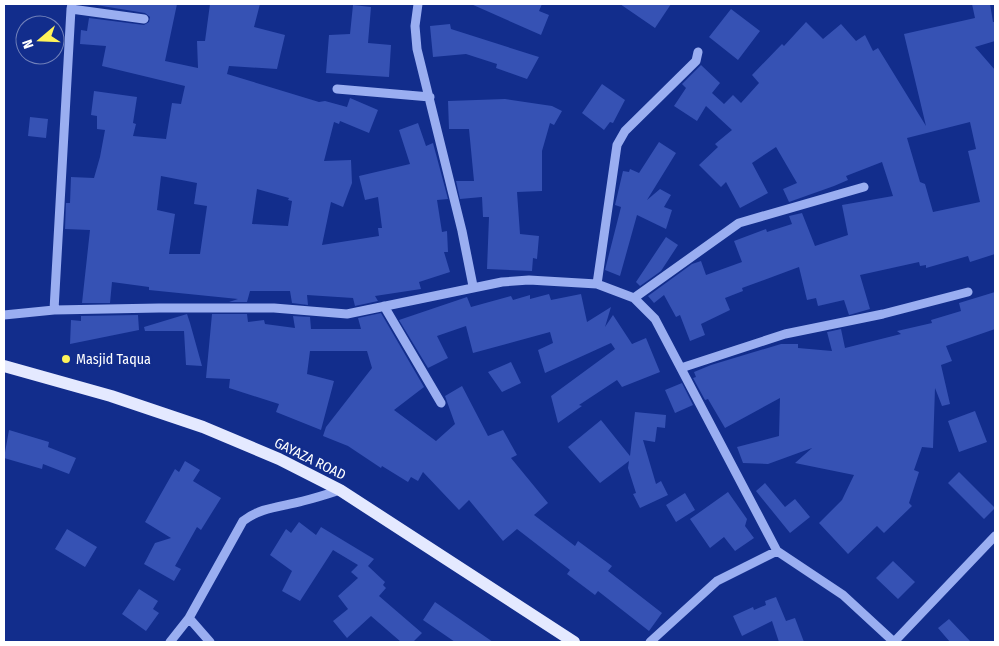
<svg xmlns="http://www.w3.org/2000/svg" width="999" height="646" viewBox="0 0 999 646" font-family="'Fira Sans Condensed',sans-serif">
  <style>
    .building { fill: #3652b4; fill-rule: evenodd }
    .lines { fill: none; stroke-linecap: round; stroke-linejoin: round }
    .minor { stroke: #9aaef1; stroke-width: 9 }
    .major { stroke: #e4e9ff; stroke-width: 12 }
    .poi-dot { fill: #fff35a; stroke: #122d8c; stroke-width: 2 }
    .labels { text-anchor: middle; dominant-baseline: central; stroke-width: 5; stroke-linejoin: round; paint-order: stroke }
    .poi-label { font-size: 14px; fill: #fff; stroke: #122d8c; text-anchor: start }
    .street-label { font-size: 14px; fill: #fff; stroke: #122d8c }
  </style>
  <rect width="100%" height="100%" fill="#122d8c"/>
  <path class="building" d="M90,4H177L165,61L198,68L197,41H205L210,4H260L254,27L285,35L277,69L229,66L227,74L319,102L325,101L347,107L350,98L378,110L369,133L340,121L339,124L334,122L324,161L351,160L352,183L343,207L331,202L322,245L379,236L378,228H382L378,197L365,200L359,176L410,164L399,130L418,123L426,146L433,143L448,199L437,200L442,232L447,231L448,252H444L450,272L419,282L421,289L375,296L378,301L355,306L353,298L307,295L308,305L292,303L290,291H250L247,302H229L238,299L149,290V287L112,282L110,303H82L90,230L65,229L66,203H70L71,177L94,178L100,157L105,130L97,129V116L91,115L94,91L137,97L133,123L136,124L133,136L166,139L172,103L181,104L185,86L102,66L106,46L80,44L81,30L87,31L89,18L144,25L149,22L150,17L145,13ZM161,176L197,183L194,204L207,206L200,254H169L175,214L157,210ZM257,189L289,198L288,200L292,201L288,226L252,224Z
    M471,4H542L539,11L549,15L541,35Z
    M620,4H671L655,28Z
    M972,4H990L993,22H995V41L975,47L995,70V254L970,262L968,256L926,268V265L920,266L919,262L860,275L870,309L849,315L844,300L818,306L816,298L807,300L799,267L742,288L743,291L725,298L730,310L701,324L705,335L690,341L680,315L676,317L664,295L654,303L648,296L692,264L701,261L706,275L742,262L734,241L766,229L767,232L792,224L789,216L802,213L815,246L848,235L842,205L893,196L882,162L846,176L848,180L834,186L789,202L783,189L797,183L776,147L752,163L768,193L740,208L726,182L721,187L699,165L718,147L715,144L732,130L706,106L697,121L674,106L686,88L682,84L701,65L720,83L712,93L724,104L733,95L741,103L759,83L752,75L782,44L784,46L806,22L823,39L841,24L856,41L865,35L873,51L878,48L926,126L904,34L975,18ZM970,122L976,149L968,151L980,202L933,212L925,184L920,182L907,138Z
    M353,5L371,7L368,43L391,45L389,77L326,73L329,35L350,34Z
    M731,9L760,31L738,60L709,37Z
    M450,24L451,29L539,57L527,79L496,68L497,64L466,54L433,57L430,26Z
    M602,84L625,100L613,123L610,122L604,130L582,113Z
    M505,99L552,106L562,111L554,125L550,123L542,151V191L517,192L520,234L539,236L537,259L533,258L532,271L487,269L489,217H483L482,197L460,199L456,181H474L469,129H449L448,101Z
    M30,117L48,119L46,138L28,136Z
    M659,142L676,153L647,200L660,189L671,195L664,207L672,210L666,229L637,215L620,276L605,270L621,207L615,205L623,171L629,172L630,169L639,173Z
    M666,237L678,245L661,271L640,286L636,282Z
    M995,292V329L946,346L952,361L941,365L950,404L942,406L935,388L933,448L922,447L914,470L919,472L909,503L912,506L884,533L877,526L848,554L819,523L842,500L854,475L795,463L812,448L768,464L743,463L737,447L779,436L780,398L725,428L708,399L705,400L693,378L696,377L694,372L711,365L781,344H798V348L832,351L827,332L832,331L841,329L845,348L901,334L897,331L932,323L931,320L961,311L959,303Z
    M549,294L551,300L581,294L587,322L611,307L605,327L613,315L632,344L646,338L660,372L622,387L617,380L579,405L582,406L558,423L551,396L615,349L611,343L545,373L538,350L553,343L550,332L473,353L466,326L437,336L448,358L428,368L399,320L467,297L471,307L511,296L513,300L530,295V299Z
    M381,313L424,387L394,410L436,441L455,424L445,396L462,386L488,436L503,430L517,455L511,458L548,503L534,515L575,546L578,541L612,566L608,571L662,613L649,631L598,591L595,595L567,574L570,570L517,529L503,541L469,500L459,510L423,472L418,481L411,477L408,482L382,466L381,468L348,446L323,436L326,427L372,368L367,351H310L307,374L334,381L321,430L276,412L279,404L229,388L230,379L206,378L212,314H247L248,322L264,320L265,324L295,328L293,316L310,317L311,329H361L358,318Z
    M187,314L190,323L202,366L186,365L184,331H145L144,327Z
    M138,315L139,330L70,344L71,320L81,321V316Z
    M511,362L521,383L502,392L488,372Z
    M682,383L693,405L675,413L665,390Z
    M975,411L987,442L959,452L948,421Z
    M635,412L666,415L665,428L657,427L655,442L643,440L656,484L661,481L668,495L640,508L633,494L636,493L628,468L629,461L600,483L568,447L601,420L630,456Z
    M9,430L49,442L48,447L76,458L69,474L43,464L42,469L4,458Z
    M185,461L200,470L193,481L221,498L201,530L197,527L175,566L181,569L174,581L144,564L155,543L171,538L145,522L175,469L179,472Z
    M959,472L995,508L984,519L948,483Z
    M765,483L785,507L795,499L810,517L790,533L756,491Z
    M728,492L747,519L745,526L754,538L735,551L724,537L710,548L690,519Z
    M685,493L695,510L676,522L666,505Z
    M299,522L316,535L321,527L374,559L368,566L385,582L383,585L386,588L379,596L422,633L413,642H401L371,616L347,638L333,621L348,609L338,596L358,578L351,572L358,565L333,550L300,601L282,591L292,571L270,555L286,529L291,533Z
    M67,529L97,547L85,567L55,549Z
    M893,561L915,582L898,599L876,578Z
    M139,589L158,601L153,609L159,613L146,631L122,614Z
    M776,597L786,621L795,618L804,642H779L772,621L742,636L733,616L753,607L754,610L766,605L765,601Z
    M435,602L493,642H455L423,620Z
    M949,619L971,642H950L938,628Z"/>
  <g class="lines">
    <path class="minor" d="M72,4L71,9L144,19
      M418,4L415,26L417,49L462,231L473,286
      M698,52L696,61L625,131L617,145L597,284L634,298L655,319L777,551L843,595L894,642
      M337,89L430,97
      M634,298L739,223L864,187
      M384,306L441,403
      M54,310L71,9
      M4,315L54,310L159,308H274L347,314L502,282L529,280L597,284
      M681,368L785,334L883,314L968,292
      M170,642L189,618
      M210,642L189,618L243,521C261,507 281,507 303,501C315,498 328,494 340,490
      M650,642L717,581L777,551
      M894,642L995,536"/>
    <path class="major" d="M4,366L111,396L203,427L279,459L340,490L574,642"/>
  </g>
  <circle class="poi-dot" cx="66" cy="359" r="5"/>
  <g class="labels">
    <g class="poi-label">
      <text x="76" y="359">Masjid Taqua</text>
    </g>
    <g class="street-label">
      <text transform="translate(310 459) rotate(26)">GAYAZA ROAD</text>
    </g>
  </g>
  <rect width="999" height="646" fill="none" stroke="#ffffff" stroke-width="10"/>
  <g transform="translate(40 40) rotate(251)"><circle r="24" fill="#122d8c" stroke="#7181ba"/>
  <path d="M0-4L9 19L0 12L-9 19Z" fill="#fff35a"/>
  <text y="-8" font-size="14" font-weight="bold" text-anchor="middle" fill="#ffffff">N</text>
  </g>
</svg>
